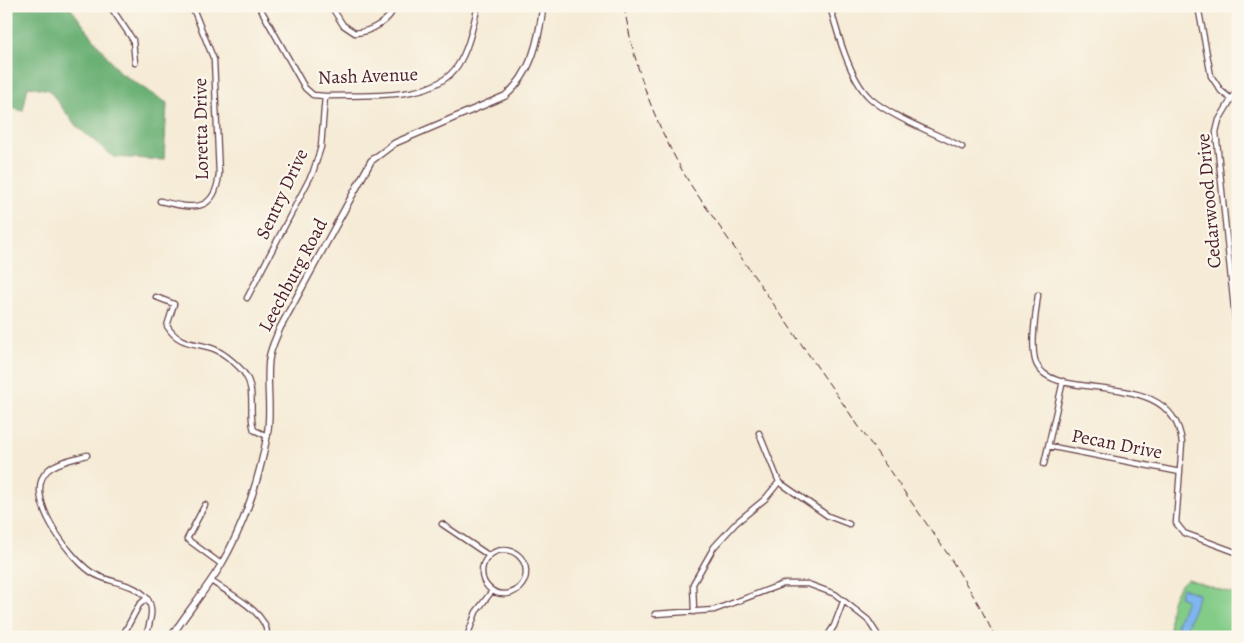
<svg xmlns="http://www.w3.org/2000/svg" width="1244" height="643" viewBox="0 0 1244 643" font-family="Alegreya,serif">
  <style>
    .green { fill: #83cc88; stroke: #66765a }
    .forest { fill: #6ab074; stroke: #5a6850 }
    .water { fill: #7fb6ee; stroke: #646a8c }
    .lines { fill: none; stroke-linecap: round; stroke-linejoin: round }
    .minor-casing { stroke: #643e45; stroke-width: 7 }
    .tertiary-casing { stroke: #643e45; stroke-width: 8 }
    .minor { stroke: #fff; stroke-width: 4.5 }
    .tertiary { stroke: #fff; stroke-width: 5.5 }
    .rail { stroke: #4a1f2b; stroke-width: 1; stroke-dasharray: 8 4; stroke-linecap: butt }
    .labels { text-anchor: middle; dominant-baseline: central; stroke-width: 4.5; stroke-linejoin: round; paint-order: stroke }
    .street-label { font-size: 19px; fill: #4a1f2b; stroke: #fbf7ec }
  </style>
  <rect width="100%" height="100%" fill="#fbf7ec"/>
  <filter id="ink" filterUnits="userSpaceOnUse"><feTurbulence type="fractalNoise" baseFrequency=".02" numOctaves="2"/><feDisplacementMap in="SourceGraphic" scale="10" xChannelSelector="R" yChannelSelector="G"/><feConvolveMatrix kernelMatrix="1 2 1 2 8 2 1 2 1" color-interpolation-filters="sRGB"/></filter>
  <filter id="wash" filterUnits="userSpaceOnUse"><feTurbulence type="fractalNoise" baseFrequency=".0096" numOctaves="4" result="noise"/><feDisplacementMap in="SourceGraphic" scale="20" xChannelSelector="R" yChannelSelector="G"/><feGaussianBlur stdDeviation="1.12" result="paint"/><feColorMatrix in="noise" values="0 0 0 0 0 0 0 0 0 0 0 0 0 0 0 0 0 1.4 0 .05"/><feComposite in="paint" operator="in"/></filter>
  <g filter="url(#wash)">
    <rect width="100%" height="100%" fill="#f5ebd6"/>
    <path class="green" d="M1188,579L1238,596V637H1185L1170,629C1168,612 1172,588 1188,579Z"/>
    <path class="forest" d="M6,6H69L119,72L167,103L164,160L114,157L76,126L49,90L28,86L23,111L6,107Z"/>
    <path class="water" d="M1182,588L1199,594L1186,629L1176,626L1186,600L1179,597Z"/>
  </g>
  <g filter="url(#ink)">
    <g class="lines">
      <defs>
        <path id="minor" d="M110,6L133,40L135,63
          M259,6L305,88L313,95L325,96C365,94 434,103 458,65C469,48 473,25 478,6
          M331,6L343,25L355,33C370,32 391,21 394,6
          M830,6C837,32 850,80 870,98C891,117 935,133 962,147
          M1198,6L1211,76L1221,91L1231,99
          M1238,88L1219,120L1216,132L1238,348
          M160,201C190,208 215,215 219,174L214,60L192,6
          M1038,295C1036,312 1030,347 1036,363C1053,406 1173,363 1182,443L1176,523L1184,533L1238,553
          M156,297L174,304L167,326C179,346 195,342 214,349C224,353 241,367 246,376C256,392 248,413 254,430L267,436
          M247,298L313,172L321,147L325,96
          M759,433L779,482
          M1048,446L1180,472
          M87,455C75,459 58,461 48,470C21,494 69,557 91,572C108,584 132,581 146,597C156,608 149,624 146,637
          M1044,464L1063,381
          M779,482L828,516L849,524
          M205,505L187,539L221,564
          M442,524L488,555
          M482 572a22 22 0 1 1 44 0a22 22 0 1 1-44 0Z
          M211,581C228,593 270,613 267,637
          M694,612L693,584L714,547L736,523L765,499L779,482
          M655,614L714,610L783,584H808L835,594L868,620L879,637
          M122,637L139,605L147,598
          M467,637L476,612L492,591
          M827,637L834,626L843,602"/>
        <path id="tertiary" d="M171,637C187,612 206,590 221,565C243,527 259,480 267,436C272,411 266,386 269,360C270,349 276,338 280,328L371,161L395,143L505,96C532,74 539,39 543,6"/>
      </defs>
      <use href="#minor" class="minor-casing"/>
      <use href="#tertiary" class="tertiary-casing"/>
      <use href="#minor" class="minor"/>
      <use href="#tertiary" class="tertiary"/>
      <path class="rail" d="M624,6C635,72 657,130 692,187L949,556L979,605L995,637"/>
    </g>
  </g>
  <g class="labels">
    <g class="street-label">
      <text transform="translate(368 76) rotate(-2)">Nash Avenue</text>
      <text transform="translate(201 129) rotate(-91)">Loretta Drive</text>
      <text transform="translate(282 194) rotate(-65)">Sentry Drive</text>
      <text transform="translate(1209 201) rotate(-95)">Cedarwood Drive</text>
      <text transform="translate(293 275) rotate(-62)">Leechburg Road</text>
      <text transform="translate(1117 444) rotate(11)">Pecan Drive</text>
    </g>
  </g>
  <rect width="1244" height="643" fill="none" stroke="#fbf7ec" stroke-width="25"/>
</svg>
